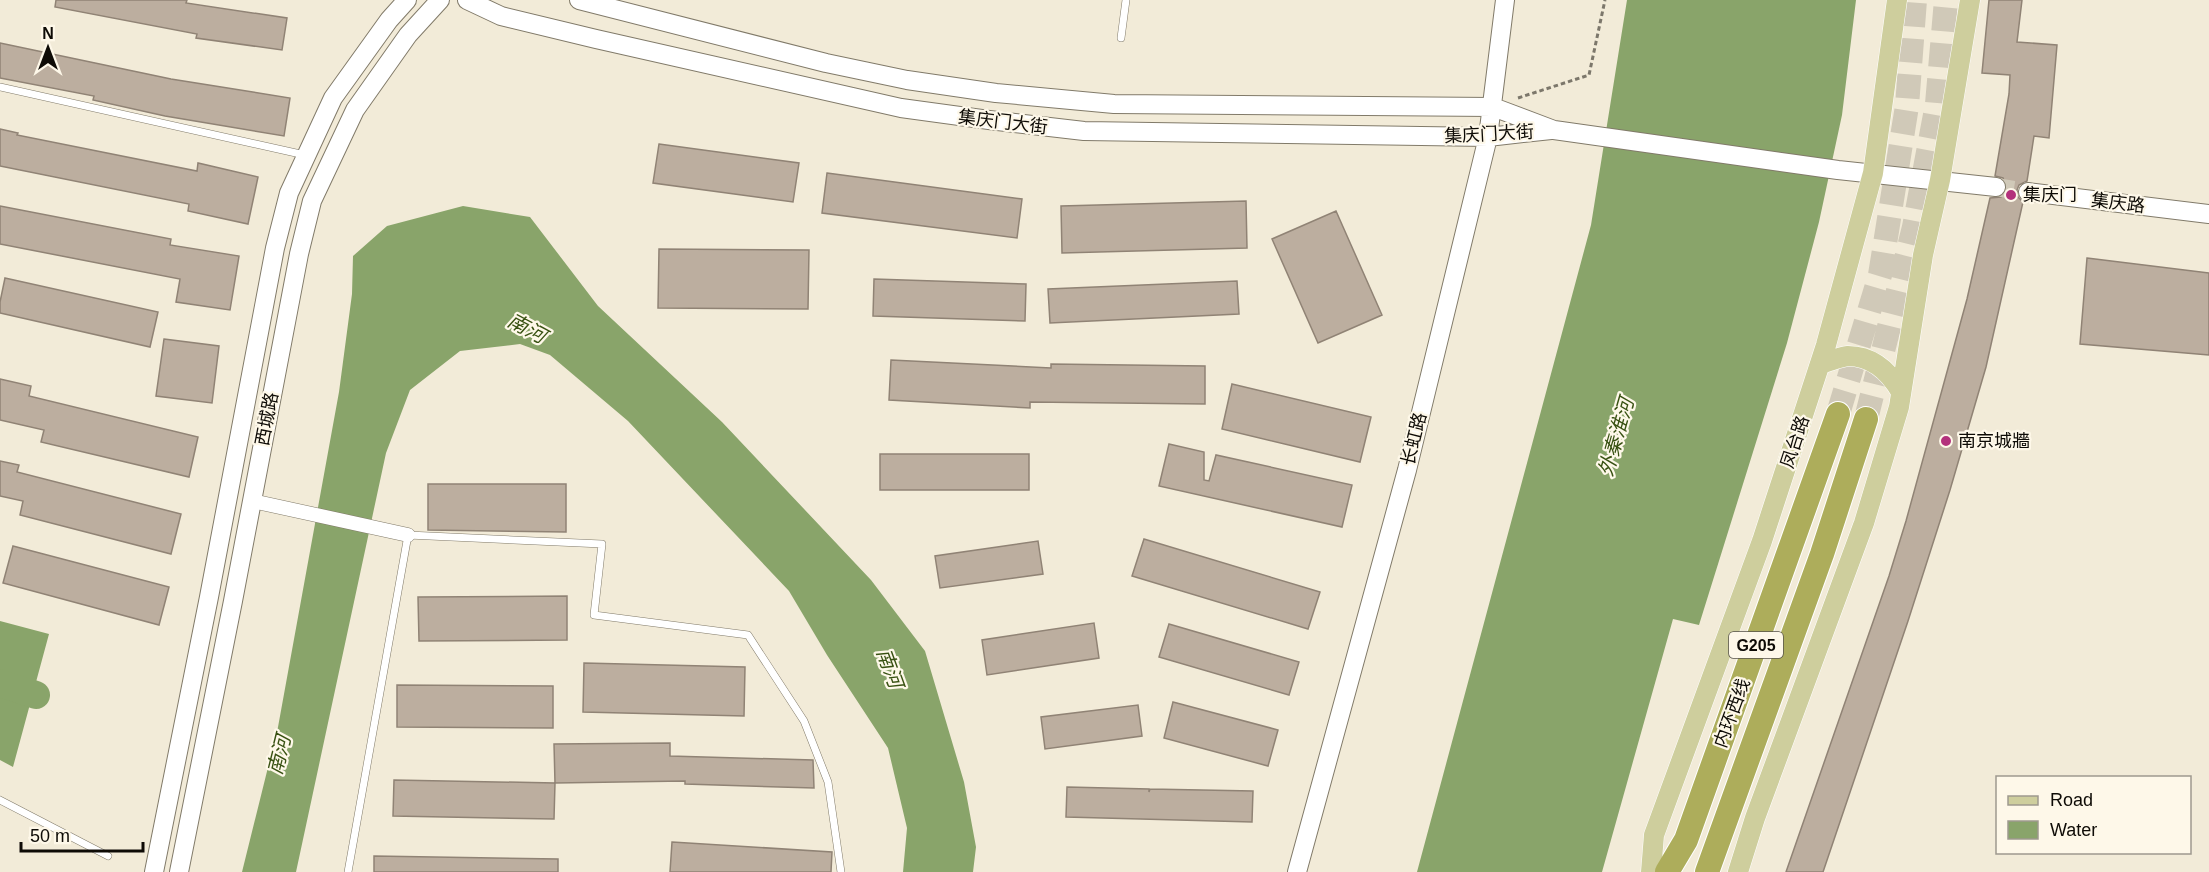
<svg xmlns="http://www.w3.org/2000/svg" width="2209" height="872" viewBox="0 0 2209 872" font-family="Arial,'Noto Sans SC',sans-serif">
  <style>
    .water { fill: #89a46a }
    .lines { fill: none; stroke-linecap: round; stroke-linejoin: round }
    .river { stroke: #89a46a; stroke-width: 28 }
    .building { fill: #bcae9f; stroke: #908375; stroke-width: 1.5 }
    .secondary-tunnel { stroke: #d0c9b8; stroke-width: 18; stroke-dasharray: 18 9; stroke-linecap: butt }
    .highway-tunnel { stroke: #d0c9b8; stroke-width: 24; stroke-dasharray: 24 12; stroke-linecap: butt }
    .lane-casing { stroke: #817a69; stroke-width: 8 }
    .street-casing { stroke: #817a69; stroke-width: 15 }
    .secondary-casing { stroke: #817a69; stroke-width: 20 }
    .primary-casing { stroke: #fff; stroke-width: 21 }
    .highway-casing { stroke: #fff; stroke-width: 26 }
    .path { stroke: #7c776b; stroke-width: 3; stroke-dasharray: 4.5 3; stroke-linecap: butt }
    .lane { stroke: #fff; stroke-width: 7 }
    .street { stroke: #fff; stroke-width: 14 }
    .secondary { stroke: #fff; stroke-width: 18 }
    .primary { stroke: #cece9d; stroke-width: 20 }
    .highway { stroke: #adad5b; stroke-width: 24 }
    .poi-dot { fill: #b3317c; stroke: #fef8e9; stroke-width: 2 }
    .labels { text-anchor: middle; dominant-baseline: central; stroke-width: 4.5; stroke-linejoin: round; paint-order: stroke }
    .shield { fill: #fef8e9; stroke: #56524a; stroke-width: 1.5 }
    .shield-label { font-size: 16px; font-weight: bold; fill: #0e0b06 }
    .street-label { font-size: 18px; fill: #0e0b06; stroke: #fef8e9 }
    .poi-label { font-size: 18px; fill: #0e0b06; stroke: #fef8e9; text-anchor: start }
    .water-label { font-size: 20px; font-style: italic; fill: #385112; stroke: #fef8e9 }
  </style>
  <rect width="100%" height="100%" fill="#f2ebd8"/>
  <path class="water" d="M1627,0H1856L1842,115L1819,222L1787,343L1699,625L1673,619L1602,872H1417L1591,225Z
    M463,206L530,217L598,306L722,422L871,580L925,651L964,782L976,847L973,872H903L907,828L888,748L827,655L789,591L628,421L550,355L520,344L460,351L410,390L386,453L296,872H242L278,727L339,392L352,294L353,256L387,226Z
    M0,621L49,634L13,767L0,760Z"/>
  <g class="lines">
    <path class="river" d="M0,683L36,695"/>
  </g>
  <path class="building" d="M56,0H187L186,3L287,18L282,50L196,38L197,34L55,7Z
    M1989,0H2022L2017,42L2057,45L2049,138L2034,136L2027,181L2019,185L2017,190L2018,197L2023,202L1986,367L1950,490L1908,621L1823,872H1786L1889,576L1906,521L1967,299L1990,198L2001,197L2007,189L2003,178L1995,176L2009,94L2010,75L1982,73Z
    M0,43L171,79L290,98L284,136L165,116L93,100L94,96L0,78Z
    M0,129L18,133L17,135L197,171L198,163L258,177L248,224L188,211L189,204L0,166Z
    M659,144L799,163L793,202L653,183Z
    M827,173L1022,199L1017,238L822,213Z
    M1246,201L1247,248L1062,253L1061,206Z
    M0,206L171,239L170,245L239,256L230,310L176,302L180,279L0,244Z
    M1336,211L1382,315L1318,343L1272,239Z
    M659,249L809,250L808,309L658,308Z
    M2087,258L2209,273V355L2080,344Z
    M5,278L158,312L150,347L0,313V302Z
    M874,279L1026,284L1025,321L873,316Z
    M1237,281L1239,314L1050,323L1048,289Z
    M164,339L219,346L212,403L156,396Z
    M891,360L1051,368V364L1205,366V404L1030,402V408L889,400Z
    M0,379L31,386L29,396L198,437L189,477L41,442L44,430L0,420Z
    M1232,384L1371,417L1360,462L1222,429Z
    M1169,444L1204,452V480L1209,481L1216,455L1352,485L1342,527L1159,486Z
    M880,454H1029V490H880Z
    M0,461L19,465L17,472L181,514L171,554L20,515L23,501L0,496Z
    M428,484H566V532L428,530Z
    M1144,539L1320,592L1308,629L1132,576Z
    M1038,541L1043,574L940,588L935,556Z
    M13,546L169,587L159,625L3,583Z
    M567,596V640L419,641L418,597Z
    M1094,623L1099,658L987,675L982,640Z
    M1169,624L1299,662L1289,695L1159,657Z
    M584,663L745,667L744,716L583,712Z
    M397,685L553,686V728L397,727Z
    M1173,702L1278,730L1268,766L1164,738Z
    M1138,705L1142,736L1045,749L1041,717Z
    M670,743V756L813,760L814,788L685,784V781L555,783L554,744Z
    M394,780L555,783L554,819L393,816Z
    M1067,787L1149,789V792L1150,789L1253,791L1252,822L1066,817Z
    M672,842L832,852L831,872H670Z
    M374,856L558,859V872H374Z"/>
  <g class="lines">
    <path class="secondary-tunnel" d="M1996,187L2028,192"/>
    <path class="highway-tunnel" d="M1838,414L1880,275L1907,106L1915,0
      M1866,419L1914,227L1937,104L1946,0"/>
    <defs>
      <path id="lane" d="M1121,38L1126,0
        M0,87L305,155
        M0,800L108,856
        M348,872L408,535L602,544L594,615L748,635L804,721L828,782L841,872"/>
      <path id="street" d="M252,501L408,535"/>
      <path id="secondary" d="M467,0L501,16L596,39L901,108L989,120L1084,131L1488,137L1551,130
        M579,0L826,63L907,80L996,93L1114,104L1493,107L1554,130L1838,170L1996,187
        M2028,192L2209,214
        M154,872L209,597L275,248L289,193L333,98L389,20L407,0
        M179,872L233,601L299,254L312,201L355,110L408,35L440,0
        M1297,872L1407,470L1488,137L1505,0"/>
      <path id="primary" d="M1820,364C1829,362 1839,357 1848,356C1873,356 1890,373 1901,392
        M1651,872L1654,835L1762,541L1826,345L1873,173L1897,0
        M1738,872L1755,818L1864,523L1899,407L1923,255L1940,180L1970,0"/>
      <path id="highway" d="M1667,872L1686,840L1838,414
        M1707,872L1822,554L1866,419"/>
    </defs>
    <use href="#lane" class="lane-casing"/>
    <use href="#street" class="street-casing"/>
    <use href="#secondary" class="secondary-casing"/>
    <use href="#primary" class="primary-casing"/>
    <use href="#highway" class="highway-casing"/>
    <path class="path" d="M1518,98L1589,75L1605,0"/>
    <use href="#lane" class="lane"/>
    <use href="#street" class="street"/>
    <use href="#secondary" class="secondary"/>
    <use href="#primary" class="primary"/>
    <use href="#highway" class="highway"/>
  </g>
  <g class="poi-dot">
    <circle cx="2011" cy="195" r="6"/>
    <circle cx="1946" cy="441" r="6"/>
  </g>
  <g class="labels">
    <rect class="shield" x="1729" y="632" width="54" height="26" rx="4.5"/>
    <g class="shield-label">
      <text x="1756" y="645">G205</text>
    </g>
    <g class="street-label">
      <text transform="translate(1003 122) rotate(7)">集庆门大街</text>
      <text transform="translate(1489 134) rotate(-3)">集庆门大街</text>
      <text transform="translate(2118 203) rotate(7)">集庆路</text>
      <text transform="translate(267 419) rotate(-79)">西城路</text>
      <text transform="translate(1414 439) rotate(-76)">长虹路</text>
      <text transform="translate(1795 442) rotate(-72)">凤台路</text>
      <text transform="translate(1732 713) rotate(-70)">内环西线</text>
    </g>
    <g class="poi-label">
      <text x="2023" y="195">集庆门</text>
      <text x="1958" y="441">南京城牆</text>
    </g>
    <g class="water-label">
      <text transform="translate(527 328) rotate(28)">南河</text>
      <text transform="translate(1616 437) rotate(-74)">外秦淮河</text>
      <text transform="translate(890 668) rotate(70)">南河</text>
      <text transform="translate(279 755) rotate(-76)">南河</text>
    </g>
  </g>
  <rect x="1996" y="776" width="195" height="78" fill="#fef8e9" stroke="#9e998e" stroke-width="1.5"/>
  <rect x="2008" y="796" width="30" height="9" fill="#cece9d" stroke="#9e998e" stroke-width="1.5"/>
  <text x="2050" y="806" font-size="18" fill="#0e0b06">Road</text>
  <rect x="2008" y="821" width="30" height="18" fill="#89a46a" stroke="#9e998e" stroke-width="1.5"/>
  <text x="2050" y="836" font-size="18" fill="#0e0b06">Water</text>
  <g transform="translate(48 48)" stroke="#fef8e9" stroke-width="4.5" paint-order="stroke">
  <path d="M0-4.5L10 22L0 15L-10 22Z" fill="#0e0b06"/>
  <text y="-9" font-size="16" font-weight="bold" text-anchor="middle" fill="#0e0b06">N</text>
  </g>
  <path d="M21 842v9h122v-9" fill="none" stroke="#0e0b06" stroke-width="3"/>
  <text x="30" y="842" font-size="18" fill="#0e0b06" stroke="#fef8e9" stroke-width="4.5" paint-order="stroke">50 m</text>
</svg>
